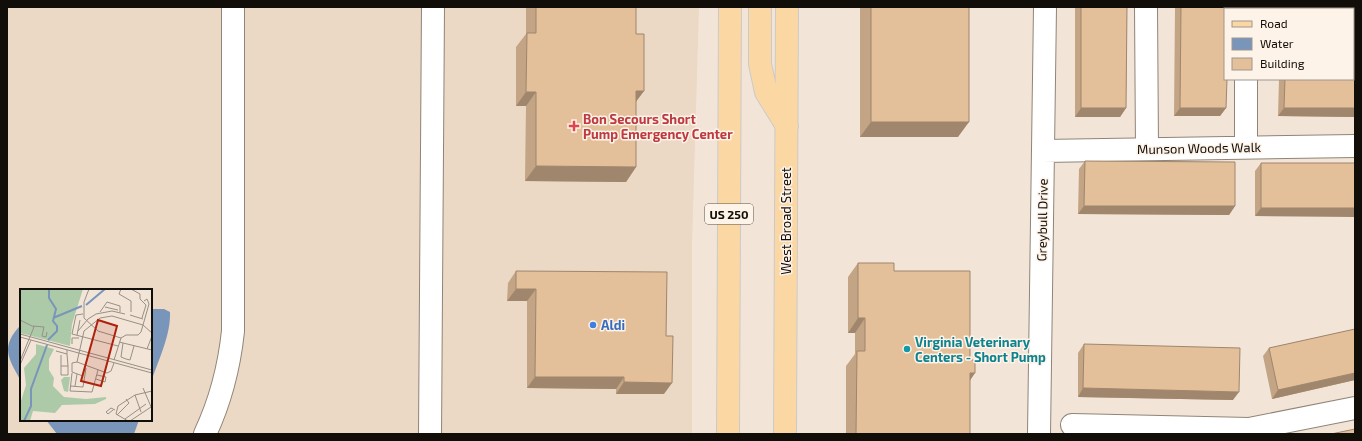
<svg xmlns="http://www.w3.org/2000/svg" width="1362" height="441" viewBox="0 0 1362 441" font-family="'Exo 2',sans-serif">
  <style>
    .built { fill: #ebd8c5; fill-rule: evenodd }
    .water { fill: #7995ba }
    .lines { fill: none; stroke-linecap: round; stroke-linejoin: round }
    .minor-casing { stroke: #908478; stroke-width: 24 }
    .major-casing { stroke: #cbcac9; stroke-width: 24 }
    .minor { stroke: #fff; stroke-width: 22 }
    .major { stroke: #fbd7a4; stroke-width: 22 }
    .wall { fill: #c3a484 }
    .shaded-wall { fill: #9f866c }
    .building { fill: #e3bf9a; stroke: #9f866c }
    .health-dot { fill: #e0444e; stroke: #fef3e8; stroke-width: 1.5 }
    .shop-dot { fill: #3f7fe0; stroke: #fef3e8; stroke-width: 1.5 }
    .culture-dot { fill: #0f9aa8; stroke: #fef3e8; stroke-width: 1.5 }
    .labels { text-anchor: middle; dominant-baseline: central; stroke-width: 3; stroke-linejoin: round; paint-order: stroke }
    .shield { fill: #fef3e8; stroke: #58524b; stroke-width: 1 }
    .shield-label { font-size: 12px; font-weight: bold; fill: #110d08 }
    .health-label { font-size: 13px; font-weight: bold; fill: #be3a42; stroke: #fef3e8; text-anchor: start }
    .street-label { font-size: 13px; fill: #110d08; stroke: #fef3e8 }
    .shop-label { font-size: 13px; font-weight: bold; fill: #366cbe; stroke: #fef3e8; text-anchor: start }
    .culture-label { font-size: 13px; font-weight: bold; fill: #0d838f; stroke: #fef3e8; text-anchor: start }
    .inset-river { fill: none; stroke: #7995ba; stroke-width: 2 }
    .inset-road { fill: none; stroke: #988f85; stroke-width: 1 }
    .view { fill: #af210d; fill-opacity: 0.15; stroke: #af210d; stroke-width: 2 }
    .inset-edge { fill: none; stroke: #110d08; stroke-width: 2 }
  </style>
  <rect width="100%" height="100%" fill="#f2e5d8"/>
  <path class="built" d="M7,7H699L692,245V434H7ZM21,290H151V420H21Z"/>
  <path class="water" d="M151,309H164L170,312C171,335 158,361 151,382Z
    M21,325V381C8,358 0,346 21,325Z
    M46,420H139L134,434H57Z"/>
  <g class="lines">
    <defs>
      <path id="minor" d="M1146,7L1147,149
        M1246,7V9
        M1246,79V147
        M1043,151L1355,146
        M1072,425L1249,429L1355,408
        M205,434C221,400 229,369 233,331V7
        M430,434L433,7
        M1039,434L1045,7"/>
      <path id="major" d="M760,7V64L766,92L787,126
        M728,434L730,7
        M785,434L787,7"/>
    </defs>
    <use href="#minor" class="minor-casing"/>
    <use href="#major" class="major-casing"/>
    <use href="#minor" class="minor"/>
    <use href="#major" class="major"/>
  </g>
  <path class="wall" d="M526,7H636V34L644,91L636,102V167L626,182L525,181L526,106H516V47L526,34Z
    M860,7H969L958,137H860Z
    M1075,7H1127L1126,108L1120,117H1075Z
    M1175,7H1227L1226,108L1220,116H1174Z
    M1355,66V117L1278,116L1279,79H1353Z
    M1085,161L1235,206L1229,215L1078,214L1079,169Z
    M1261,163H1355L1255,216V171Z
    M858,263L894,271L970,360V434H846V366L855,354V333H848V277Z
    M516,271L664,394H616V389L527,388V301H507L508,283Z
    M1355,329V380L1272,399L1263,356L1269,348Z
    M1084,344L1233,400L1078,397V353Z"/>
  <path class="shaded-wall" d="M636,91H644L633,105Z
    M526,92H536L526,106H516Z
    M1081,108H1126L1120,117H1075Z
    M1180,108H1226L1220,116H1174Z
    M1284,108H1355V117L1278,116Z
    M871,122H969L958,137H860Z
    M536,166L636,167L626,182L525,181Z
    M1084,206H1235L1229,215L1078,214Z
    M1261,208H1355V217L1255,216Z
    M516,289H536L527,301H507Z
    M858,318H865L855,333H848Z
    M970,373H975L965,388Z
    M1355,373V380L1272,399L1278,390Z
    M535,377H624L616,389L527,388Z
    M624,382L672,383L664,394H616Z
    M1083,388L1239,392L1233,400L1078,397Z"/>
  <path class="building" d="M536,7H636V34H644V91H636V167L536,166V92H526L527,33H536Z
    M871,7H969V122H871Z
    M1081,7H1127L1126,108H1081Z
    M1181,7H1227V9H1225V79H1227L1226,108H1180Z
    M1353,66H1355V108H1284L1285,79H1353Z
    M1085,161L1235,162V206H1084Z
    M1261,163H1355V208H1261Z
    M858,263H894V271H970V360H975V373H970V434H856L857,351H865V318H858Z
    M516,271L667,272L666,336H673L672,383L624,382V377H535L536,289H516Z
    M1355,329V373L1278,390L1269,348Z
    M1084,344L1240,348L1239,392L1083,388Z
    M1355,429V434H1331Z"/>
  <path class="health-dot" d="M572 120h4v4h4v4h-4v4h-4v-4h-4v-4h4z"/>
  <circle class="shop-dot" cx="593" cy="325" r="4"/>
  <circle class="culture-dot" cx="907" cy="349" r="4"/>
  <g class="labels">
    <rect class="shield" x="705" y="204" width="48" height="20" rx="3"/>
    <g class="shield-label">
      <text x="729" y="214">US 250</text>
    </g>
    <g class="health-label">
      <text x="583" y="119">Bon Secours Short<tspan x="583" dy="15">Pump Emergency Center</tspan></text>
    </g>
    <g class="street-label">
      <text transform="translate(1199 148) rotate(-1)">Munson Woods Walk</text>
      <text transform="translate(1042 220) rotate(-89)">Greybull Drive</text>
      <text transform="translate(786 221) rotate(-90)">West Broad Street</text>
    </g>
    <g class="shop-label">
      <text x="601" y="325">Aldi</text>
    </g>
    <g class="culture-label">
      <text x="915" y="342">Virginia Veterinary<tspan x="915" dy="15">Centers - Short Pump</tspan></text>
    </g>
  </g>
  <g transform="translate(20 289)">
    <rect width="132" height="132" fill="#f2e5d8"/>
    <path d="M0,0H63L52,35L50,57L0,44ZM16,55L34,60L29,70V81L34,89L33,97L44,108L66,110L86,108V110L75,115L42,116L35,124L13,122L10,132H1L0,115L6,96L4,79L16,65ZM44,88H50L48,103L44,102L41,91Z" fill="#accaa8"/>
    <path class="inset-river" d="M66,16L85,0M33,29L62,17M28,51L37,42V37L33,32L36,20L29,9V0M4,132L11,117V100L27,56"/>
    <path class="inset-road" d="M69,0L64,13V29L78,42L101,49M101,0L99,5L111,12V23M111,0L120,5V10L126,16L122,29M85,18L98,21M80,23L87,13L100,17V23M110,26L123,30M0,31L14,38L0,72M13,37L24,38L22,47L26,48L27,43M58,42L68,30L76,25L92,22L105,25M0,45L132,81M52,45L98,57M52,45L56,26L63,25M57,46L60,31M0,48L132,84M99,53L132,61M103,54L101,68L106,70L110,71L114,57M52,55V49H59M127,60L132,47M36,62L47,65V61M47,65L48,77M41,66V86H48V77H41M94,71L101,49L106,46H118L121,43L129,15L127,10L124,12M57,73L64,42L80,29L92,27L123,36L132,44M57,73L87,84L91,82L94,74M57,73L52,74V83L63,87M0,76L11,51M52,84L50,102L72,103L78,81M76,90L85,93L86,88L77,86M50,97L63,98L66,79M55,97L57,85M123,99L132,120M115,106L121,123M93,121L88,125L86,123L91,119L95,121M97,126L109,114L106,110M105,130L126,115M108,132L96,125L98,117L115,106L132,102M110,132L131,118"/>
    <path class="view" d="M78,31L97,37L81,97L61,92Z"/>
    <rect width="132" height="132" class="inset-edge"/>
  </g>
  <rect width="1362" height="441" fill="none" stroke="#110d08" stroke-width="16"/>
  <rect x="1224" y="8" width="130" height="72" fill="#fef3e8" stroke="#9f978e"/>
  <rect x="1232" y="21" width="20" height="6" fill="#fbd7a4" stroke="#9f978e"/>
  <text x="1260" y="28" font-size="12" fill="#110d08">Road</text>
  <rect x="1232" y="38" width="20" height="12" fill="#7995ba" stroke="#9f978e"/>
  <text x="1260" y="48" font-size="12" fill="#110d08">Water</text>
  <rect x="1232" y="58" width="20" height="12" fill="#e3bf9a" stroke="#9f978e"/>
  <text x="1260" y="68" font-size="12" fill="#110d08">Building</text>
</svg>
